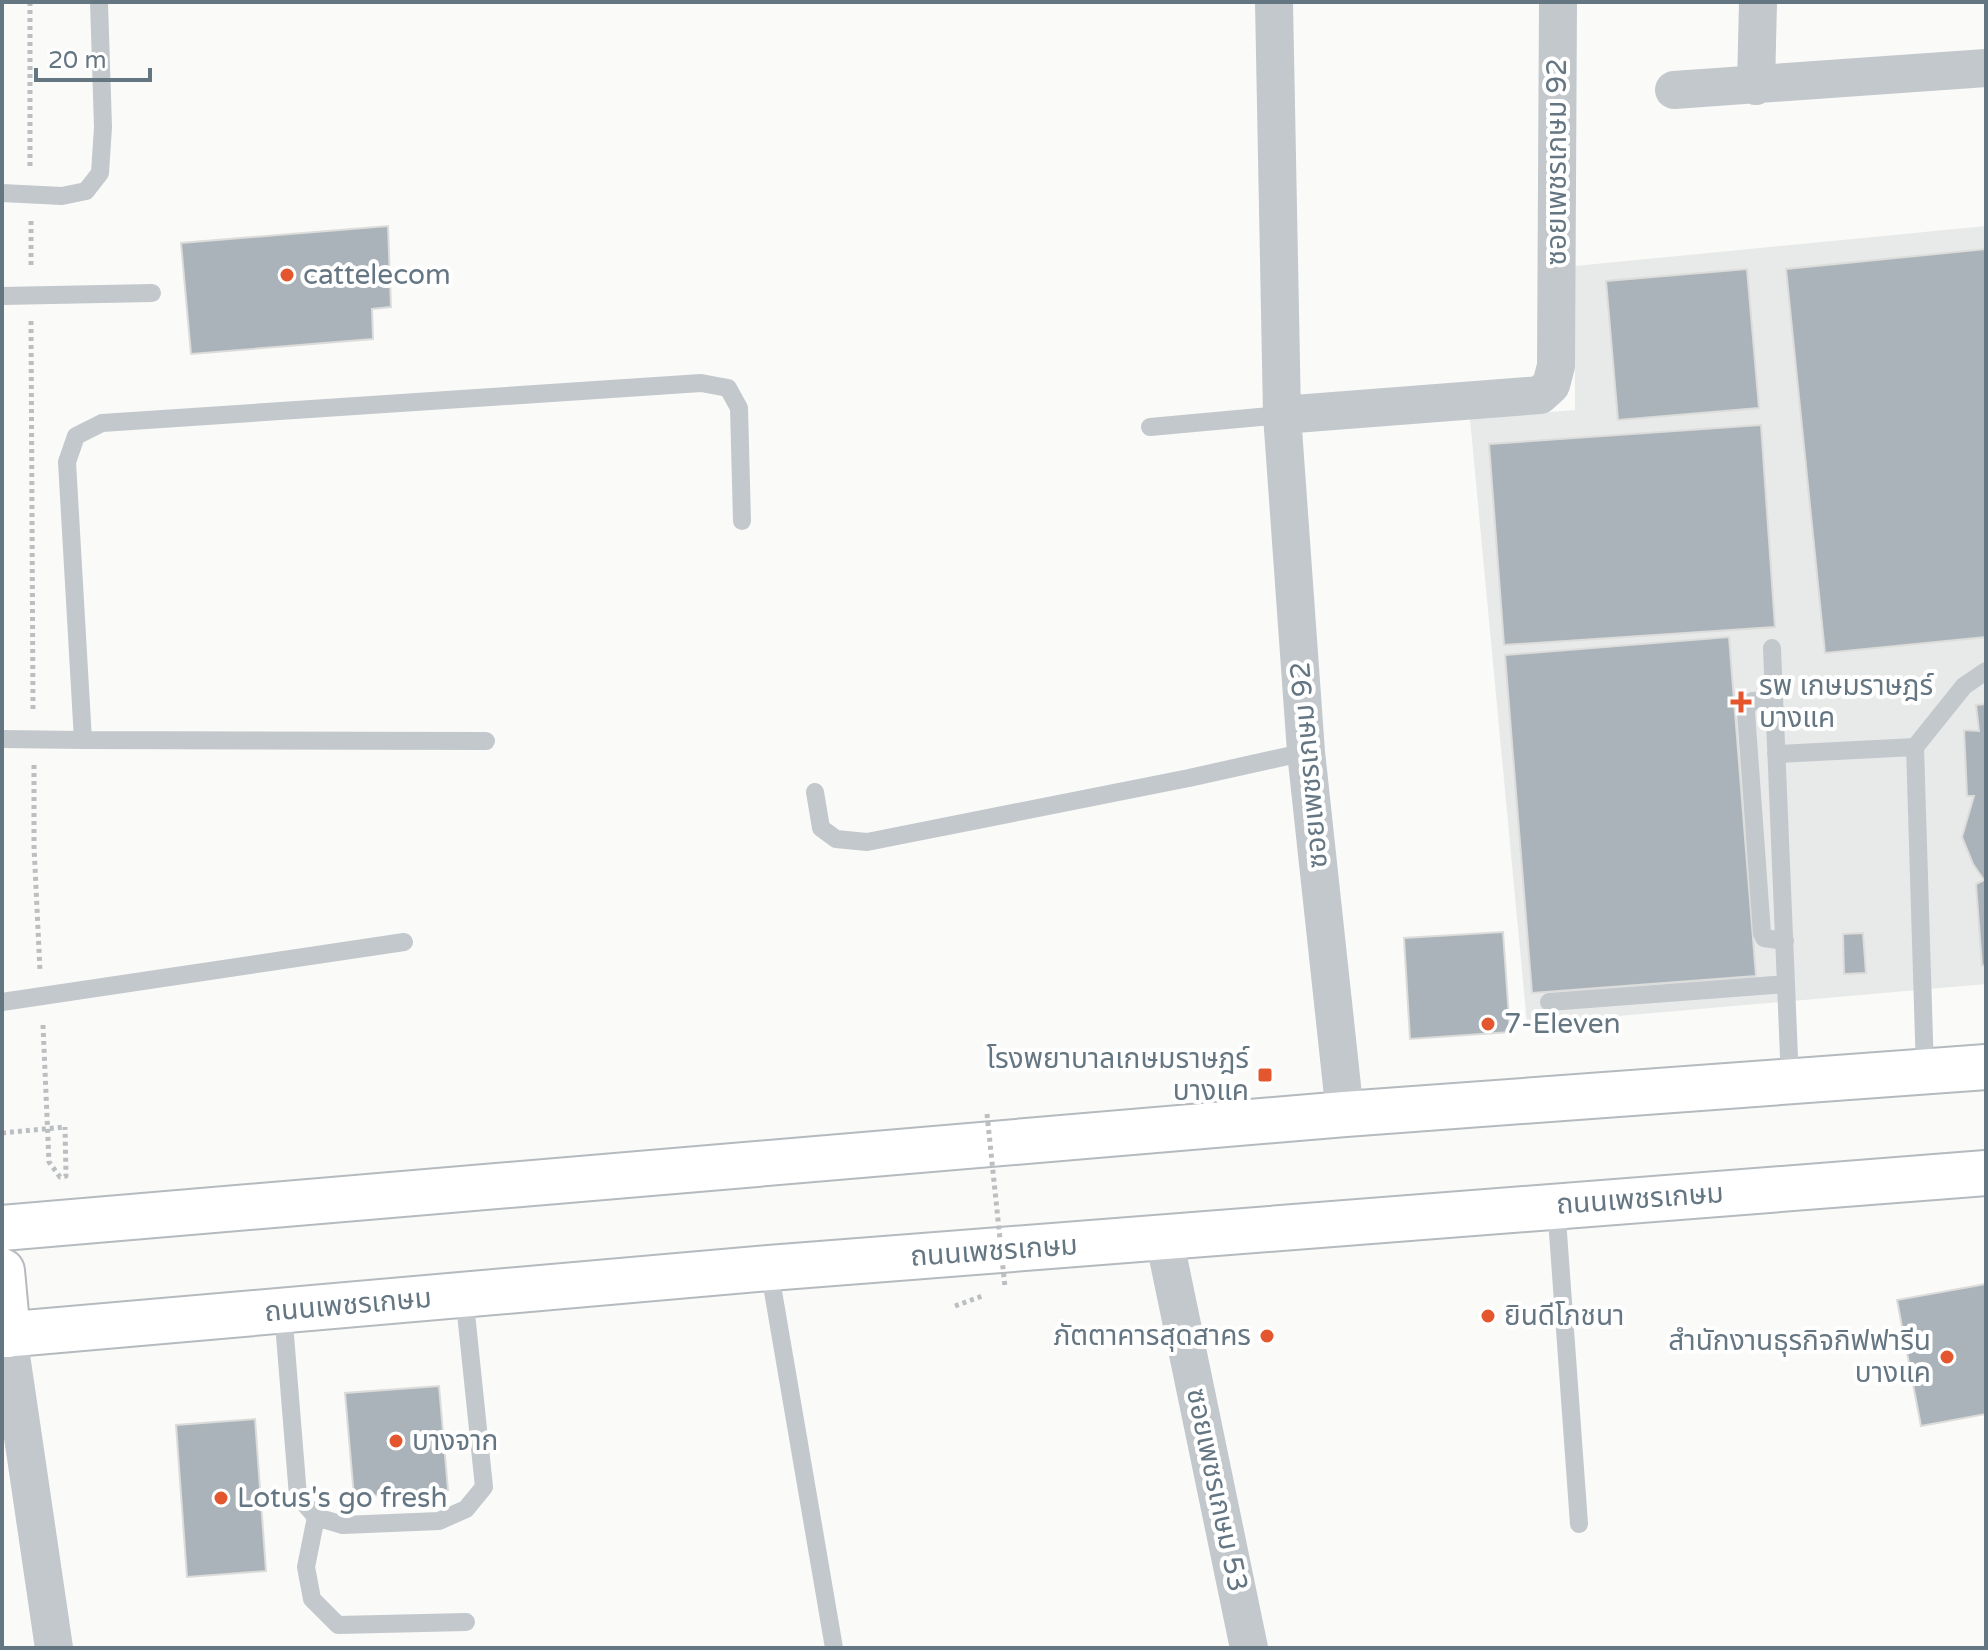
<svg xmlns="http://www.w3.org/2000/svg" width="1988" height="1650" viewBox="0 0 1988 1650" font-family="'Varela Round','Noto Sans Thai',sans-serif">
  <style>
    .built { fill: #e8e9e9 }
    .building { fill: #aab3b9; stroke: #dcdcda; stroke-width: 2 }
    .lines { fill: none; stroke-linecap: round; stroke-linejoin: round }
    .primary-casing { stroke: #b5babe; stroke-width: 48 }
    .path { stroke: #bbbfc2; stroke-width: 5; stroke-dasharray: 4 4; stroke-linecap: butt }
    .lane { stroke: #c3c8cc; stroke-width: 18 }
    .street { stroke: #c3c8cc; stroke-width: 38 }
    .primary { stroke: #fff; stroke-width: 44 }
    .path-bridge { stroke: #bbbfc2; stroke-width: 5; stroke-dasharray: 4 4; stroke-linecap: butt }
    .poi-dot { fill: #e4572e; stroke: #fff; stroke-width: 3 }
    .labels { text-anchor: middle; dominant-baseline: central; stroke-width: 8; stroke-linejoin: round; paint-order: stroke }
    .street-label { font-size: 28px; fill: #657683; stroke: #fff }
    .poi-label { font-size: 28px; fill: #657683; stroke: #fff; text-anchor: start }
  </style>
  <rect width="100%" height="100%" fill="#fafaf8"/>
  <path class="built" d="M1986,226V984L1527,1024L1470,419L1575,410V266Z"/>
  <path class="building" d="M388,226L391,307L372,309L373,339L191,354L181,243Z
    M1986,249V637L1825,653L1786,269Z
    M1747,269L1759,408L1618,420L1606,281Z
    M1761,425L1775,627L1504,645L1489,444Z
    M1729,637L1756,976L1532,993L1505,655Z
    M1986,704V965L1982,966L1976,884L1984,880L1973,864L1962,837L1974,796H1967L1964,730L1979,731L1976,705Z
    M1503,932L1510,1032L1410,1039L1404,938Z
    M1863,933L1866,973L1844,974L1843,934Z
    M1986,1284V1414L1921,1426L1897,1300Z
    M439,1386L448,1490L354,1497L345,1393Z
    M255,1419L266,1571L187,1577L176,1425Z"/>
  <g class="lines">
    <defs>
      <path id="primary" d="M2,1228L1345,1114L1986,1067
        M2,1271L8,1335
        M2,1335L769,1268L1986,1173"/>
    </defs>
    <use href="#primary" class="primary-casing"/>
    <path class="path" d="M30,2V167
      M31,221V267
      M31,321L33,711
      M34,765V846L40,971
      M43,1025L49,1162L60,1177L66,1176L65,1127
      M955,1306L985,1295"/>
    <path class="lane" d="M2,193L62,196L86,191L100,173L103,127L99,2
      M2,296L152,293
      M1150,427L1282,415
      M1772,648L1790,1081
      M1774,700L1753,701L1748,704L1746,712L1762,933L1764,938L1785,941
      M2,739L83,740L67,462L76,436L102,423L701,383L728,388L739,408L742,521
      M83,740L486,741
      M1776,754L1915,747
      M815,792L821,828L836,839L867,842L1189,778L1306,752
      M2,1002L404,942
      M1549,1002L1786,984
      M1925,1071L1915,747L1964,686L1986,671
      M1556,1205L1579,1524
      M769,1268L834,1648
      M283,1311L298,1496L316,1517L343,1525L439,1521L466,1509L484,1487L464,1294
      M316,1517L306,1567L312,1599L338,1625L466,1622"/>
    <path class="street" d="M1274,2L1282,415L1306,752L1345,1114
      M1756,86L1758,2
      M1674,90L1986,68
      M1282,415L1540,395L1551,385L1556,366L1558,2
      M1164,1238L1249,1648
      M8,1335L54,1648"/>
    <use href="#primary" class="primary"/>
    <path class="path-bridge" d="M987,1114L1005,1287
      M2,1133L65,1127"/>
  </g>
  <g class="poi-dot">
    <circle cx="287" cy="275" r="8"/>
    <path d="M1737 690h8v8h8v8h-8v8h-8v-8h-8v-8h8z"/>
    <circle cx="1488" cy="1024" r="8"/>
    <rect x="1257" y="1067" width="16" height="16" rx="4"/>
    <circle cx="1488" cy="1316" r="8"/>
    <circle cx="1267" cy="1336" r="8"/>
    <circle cx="1947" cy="1357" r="8"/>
    <circle cx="396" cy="1441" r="8"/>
    <circle cx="221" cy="1498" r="8"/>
  </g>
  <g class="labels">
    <g class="street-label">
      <text transform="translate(1557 162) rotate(-90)">ซอยเพชรเกษม 92</text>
      <text transform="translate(1309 765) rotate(-95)">ซอยเพชรเกษม 92</text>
      <text transform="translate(1640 1199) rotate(-4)">ถนนเพชรเกษม</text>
      <text transform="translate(994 1251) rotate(-4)">ถนนเพชรเกษม</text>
      <text transform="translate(348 1305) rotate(-5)">ถนนเพชรเกษม</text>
      <text transform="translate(1217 1490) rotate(78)">ซอยเพชรเกษม 53</text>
    </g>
    <g class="poi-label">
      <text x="303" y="275">cattelecom</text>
      <text x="1759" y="686">รพ เกษมราษฎร์<tspan x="1759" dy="32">บางแค</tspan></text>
      <text x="1504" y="1024">7-Eleven</text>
      <text x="1249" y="1059" text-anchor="end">โรงพยาบาลเกษมราษฎร์<tspan x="1249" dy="32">บางแค</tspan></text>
      <text x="1504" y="1316">ยินดีโภชนา</text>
      <text x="1251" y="1336" text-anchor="end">ภัตตาคารสุดสาคร</text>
      <text x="1931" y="1341" text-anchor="end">สำนักงานธุรกิจกิฟฟารีน<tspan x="1931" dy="32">บางแค</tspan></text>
      <text x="412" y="1441">บางจาก</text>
      <text x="237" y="1498">Lotus's go fresh</text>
    </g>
  </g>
  <rect width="1988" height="1650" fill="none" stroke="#657683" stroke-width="8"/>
  <path d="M36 68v12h114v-12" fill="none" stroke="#657683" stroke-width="4"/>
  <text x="48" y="68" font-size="24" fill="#657683" stroke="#ffffff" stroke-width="6" paint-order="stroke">20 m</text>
</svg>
